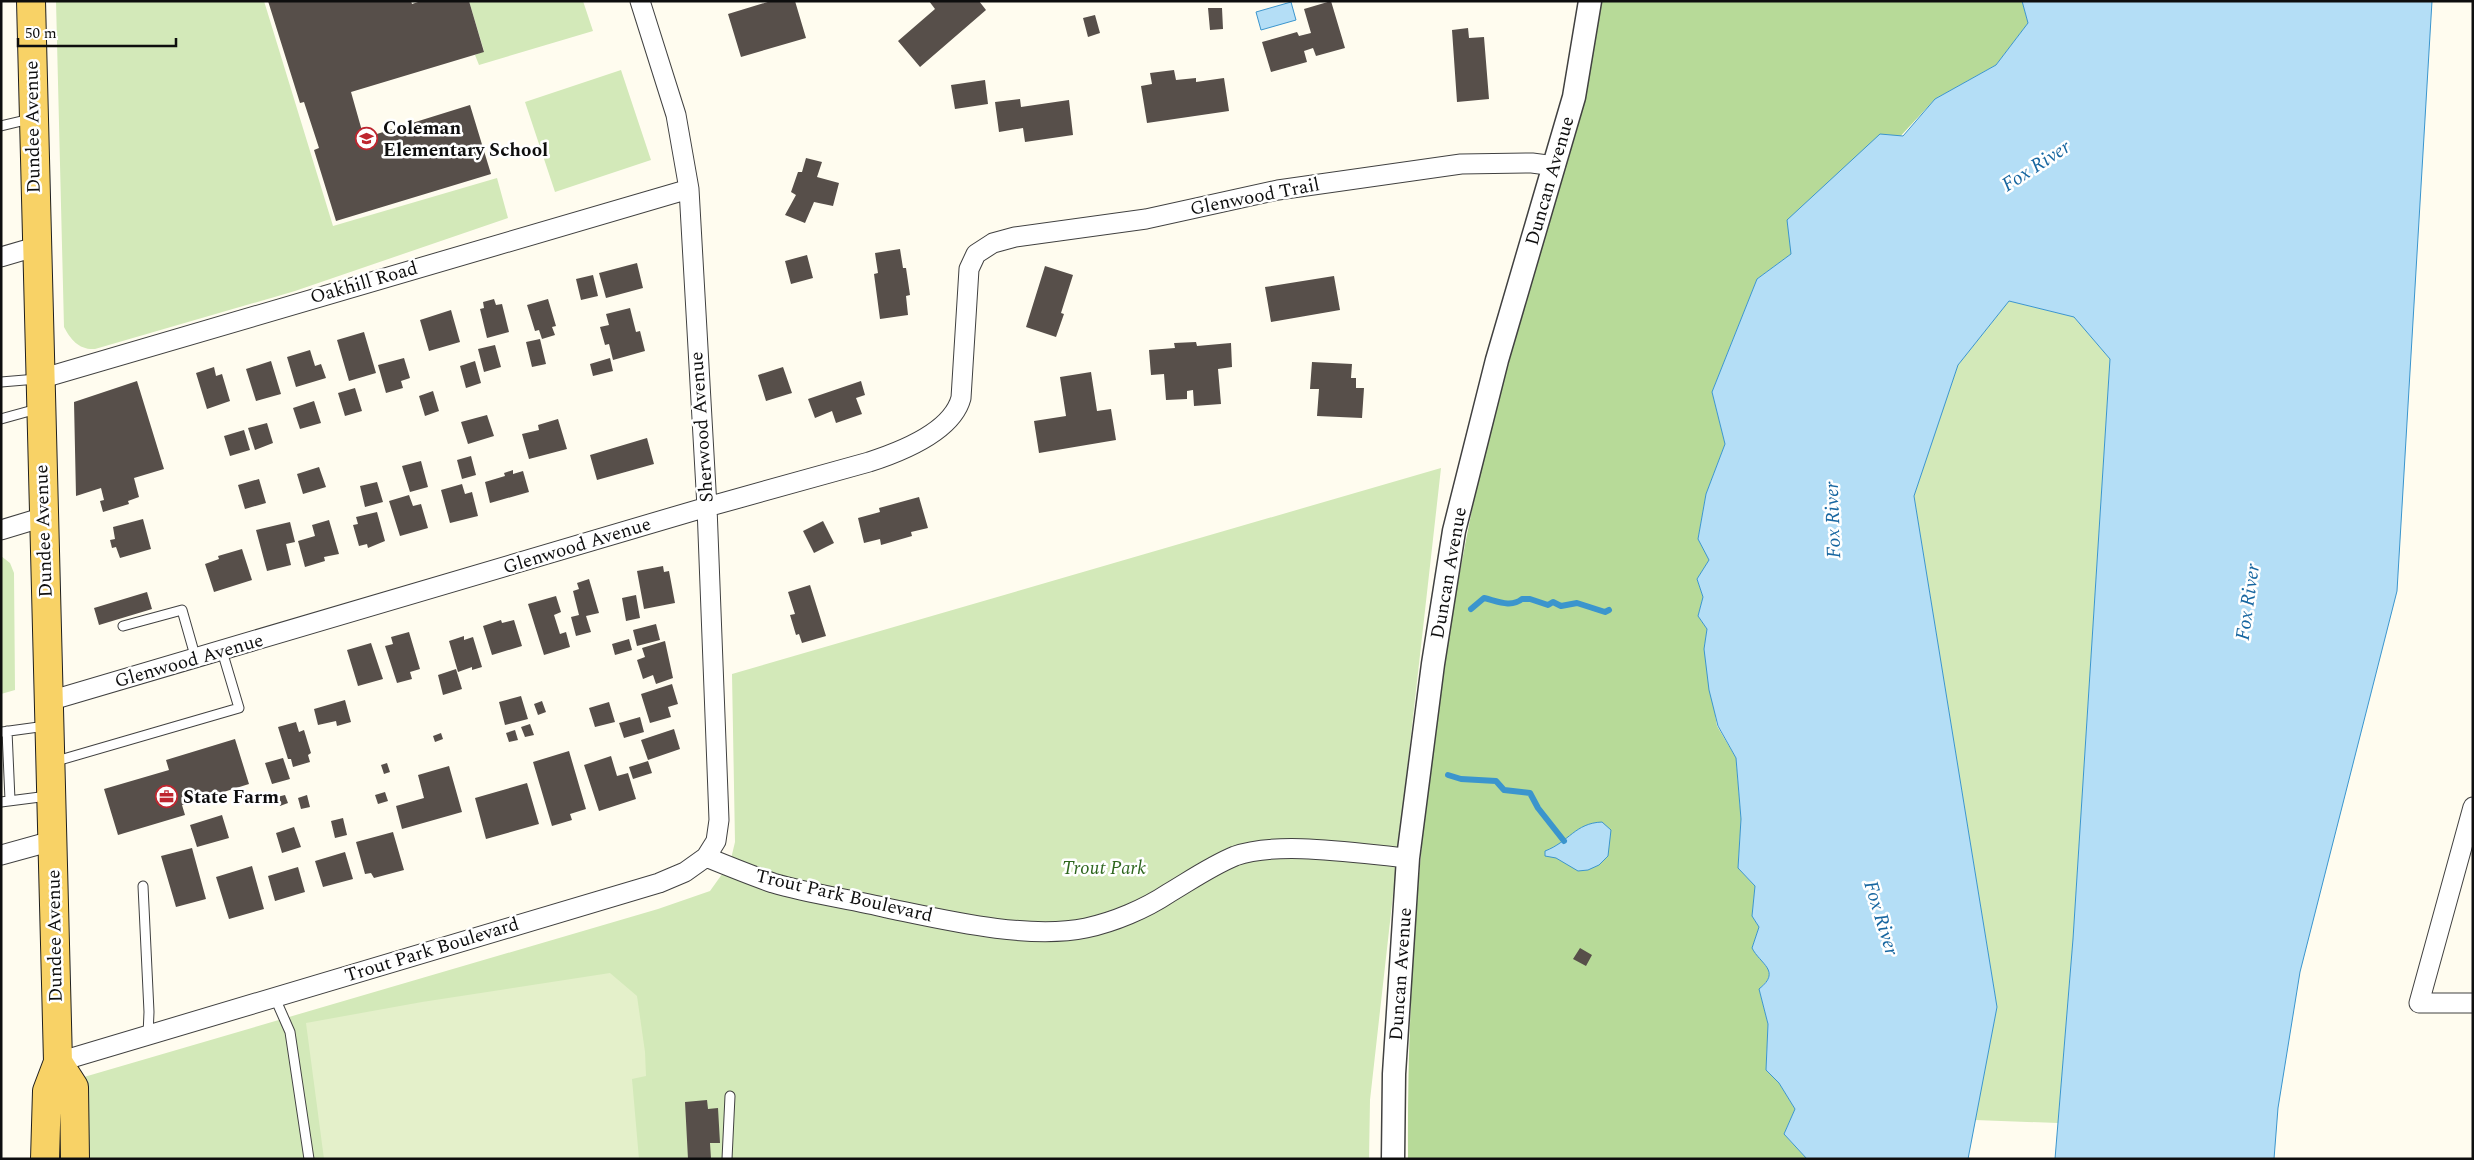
<svg xmlns="http://www.w3.org/2000/svg" width="2474" height="1160" viewBox="0 0 2474 1160" font-family="Spectral,serif">
  <style>
    .green { fill: #d3e9b9 }
    .forest { fill: #b7da98 }
    .pitch { fill: #e4f0ca }
    .water { fill: #b4def6; stroke: #3b95cd }
    .lines { fill: none; stroke-linecap: round; stroke-linejoin: round }
    .stream { stroke: #3b95cd; stroke-width: 6 }
    .building { fill: #574f4a }
    .service-casing { stroke: #414141; stroke-width: 11 }
    .minor-casing { stroke: #414141; stroke-width: 21 }
    .tertiary-casing { stroke: #414141; stroke-width: 25 }
    .primary-casing { stroke: #1f1f1f; stroke-width: 30 }
    .service { stroke: #fff; stroke-width: 9 }
    .minor { stroke: #fff; stroke-width: 19 }
    .tertiary { stroke: #fff; stroke-width: 22 }
    .primary { stroke: #f8d266; stroke-width: 28 }
    .labels { text-anchor: middle; dominant-baseline: central; stroke-width: 5; stroke-linejoin: round; paint-order: stroke }
    .street-label { font-size: 19px; fill: #0e0e0e; stroke: #fff }
    .poi-label { font-size: 19px; font-weight: bold; fill: #0e0e0e; stroke: #fff; text-anchor: start }
    .park-label { font-size: 19px; font-style: italic; fill: #2e661e; stroke: #fff }
    .water-label { font-size: 20px; font-style: italic; fill: #1766a0; stroke: #fff }
  </style>
  <rect width="100%" height="100%" fill="#fffcef"/>
  <path class="green" d="M56,1H264L333,226L497,178L508,218L295,291L95,349C79,350 71,340 64,327Z
    M469,1H583L593,31L479,65L475,55L484,51Z
    M621,70L651,160L555,192L525,102Z
    M2009,301L2074,317L2110,359L2073,939L2058,1123L1975,1120L1997,1007L1914,496L1958,365Z
    M1441,468L1370,1100L1369,1159H88L84,1077L658,909L710,891L730,863L735,842L732,674Z
    M1,556L10,563L14,573L15,690L1,694Z"/>
  <path class="forest" d="M1601,1H2022L2028,23L1996,65L1935,99L1791,254L1757,279L1712,392L1725,444L1706,494L1698,539L1709,560L1697,579L1703,597L1698,616L1707,629L1704,649L1717,726L1736,758L1741,819L1738,868L1755,886L1752,916L1759,927L1752,948C1760,964 1782,970 1759,989L1768,1024L1766,1070L1779,1083L1795,1109L1784,1134L1807,1159H1408C1406,894 1439,630 1503,373C1511,341 1523,309 1533,277C1560,186 1588,96 1601,1Z"/>
  <path class="pitch" d="M610,973L637,996L645,1052L646,1076L632,1079L639,1159H324L306,1023L422,1002Z"/>
  <path class="water" d="M2022,1H2432L2397,591L2300,972L2278,1108L2274,1159H2055L2073,939L2110,359L2074,317L2009,301L1958,365L1914,496L1997,1007L1968,1159H1807L1784,1134L1795,1109L1779,1083L1766,1070L1768,1024L1759,989C1782,971 1760,964 1752,948L1759,927L1752,916L1755,886L1738,868L1741,819L1736,758L1718,726L1709,690L1704,649L1707,629L1698,616L1703,597L1697,579L1709,560L1698,539L1706,494L1725,444L1712,392L1757,279L1791,254L1787,220L1880,134L1903,136L1935,99L1996,65L2028,23Z
    M1291,2L1296,20L1261,30L1256,12Z
    M1602,822L1611,830L1608,856L1599,865L1588,870L1578,871L1556,858L1545,856V851C1569,842 1575,823 1602,822Z"/>
  <g class="lines">
    <path class="stream" d="M1471,609L1484,598C1497,601 1511,608 1522,599H1530L1548,605L1553,602L1561,606L1577,603L1605,612L1609,610
      M1448,775L1461,779L1496,781L1504,790L1530,793L1538,808L1564,841"/>
  </g>
  <path class="building" d="M268,1H411L412,4L421,1H469L484,52L351,92L364,138L470,105L491,174L336,221L314,150L319,148L304,102L300,103Z
    M771,1H795L806,38L741,57L728,14Z
    M929,1H979L986,10L920,67L898,41L935,9Z
    M1331,1L1345,48L1316,56L1313,48L1304,51L1307,62L1271,72L1262,42L1297,32L1299,36L1311,33L1304,9Z
    M1208,8H1222L1223,29L1210,30Z
    M1095,15L1100,33L1088,37L1083,18Z
    M1468,28L1469,38L1484,37L1489,99L1457,102L1452,30Z
    M1174,70L1176,80L1196,78V82L1224,78L1229,111L1147,123L1141,86L1152,84L1150,73Z
    M985,80L988,104L955,109L951,85Z
    M1020,99L1021,107L1069,100L1073,135L1025,142L1023,128L999,132L995,102Z
    M806,158L822,162L817,177L839,183L833,206L814,202L805,223L785,215L796,195L791,192L798,172H802Z
    M900,249L903,268H906L910,295L906,296L908,315L880,319L874,274L878,273L875,253Z
    M807,255L813,278L791,284L785,261Z
    M637,263L643,288L606,298L599,273Z
    M1045,266L1073,275L1061,313L1064,314L1056,337L1026,327Z
    M593,275L598,296L581,300L576,279Z
    M1334,276L1340,310L1271,322L1265,287Z
    M494,299L496,305L502,304L509,332L487,338L480,309L484,308L483,302Z
    M548,299L556,326L552,327L555,335L542,339L539,330L535,331L527,305Z
    M630,308L636,332L640,331L645,351L613,360L609,344L605,345L600,327L609,325L606,314Z
    M451,310L460,342L429,351L420,320Z
    M364,332L376,373L349,381L337,340Z
    M540,339L546,364L532,367L526,342Z
    M1196,342L1197,346L1231,343L1232,367L1218,369L1221,404L1194,406L1193,390L1187,391V399L1166,400L1164,374L1151,375L1149,350L1175,348L1174,343Z
    M495,345L501,367L484,372L478,349Z
    M310,350L315,366L321,364L326,378L296,387L287,357Z
    M404,358L410,378L401,381L403,388L386,393L378,365Z
    M610,358L613,371L593,376L590,364Z
    M271,361L281,394L256,401L246,369Z
    M475,361L481,383L466,388L460,366Z
    M1312,362L1352,364L1351,378H1356V388H1364L1362,418L1317,416L1319,389H1310Z
    M214,367L216,376L222,374L230,401L207,409L196,373Z
    M783,367L792,393L766,401L758,375Z
    M1091,372L1097,411L1111,409L1116,440L1039,453L1034,421L1066,416L1060,377Z
    M137,381L164,469L134,478L139,497L128,501L129,504L103,512L100,501L104,500L101,488L76,496L74,402Z
    M861,381L865,395L856,398L862,414L836,423L832,411L815,418L808,399Z
    M355,388L362,411L345,416L338,393Z
    M433,391L439,411L425,416L419,396Z
    M314,401L321,423L300,429L293,408Z
    M487,415L494,436L468,444L461,422Z
    M558,419L567,449L529,459L522,434L539,430L538,425Z
    M267,423L273,443L255,450L248,428Z
    M244,430L250,450L230,456L224,436Z
    M647,438L654,464L597,480L590,455Z
    M471,456L476,475L462,479L457,460Z
    M421,461L428,487L410,492L402,466Z
    M319,467L326,487L303,494L297,474Z
    M513,470V474L523,471L529,492L490,503L485,482L505,476L504,473Z
    M259,479L266,503L245,509L238,485Z
    M377,482L383,502L365,507L360,486Z
    M462,484L465,494L472,492L478,516L450,523L441,490Z
    M409,495L413,506L421,504L428,528L400,536L389,501Z
    M919,497L928,528L911,532L912,536L881,545L880,539L864,543L858,518L880,512L879,508Z
    M377,512L385,541L368,548L367,544L359,546L353,525L358,524L356,517Z
    M143,519L151,549L120,558L116,547L112,548L110,540L115,539L113,527Z
    M329,520L339,554L324,557L325,561L305,567L298,541L315,536L312,525Z
    M823,521L834,543L814,553L803,531Z
    M290,522L295,542L286,544L291,565L267,571L256,530Z
    M242,549L252,580L214,592L205,564L219,559L218,556Z
    M663,566L664,572L669,571L675,603L644,609L637,571Z
    M589,579L599,613L586,616L591,632L576,636L571,617L579,615L573,591L579,589L577,583Z
    M810,585L826,636L802,643L799,634L796,635L790,615L795,614L788,592Z
    M147,592L152,609L99,625L94,608Z
    M636,595L640,618L626,621L622,598Z
    M556,596L561,612L554,615L560,634L566,632L570,647L544,655L528,604Z
    M501,620L502,623L514,620L522,646L492,655L483,626Z
    M656,624L660,640L637,646L633,630Z
    M409,632L420,669L410,672L412,679L397,683L385,646L393,644L391,637Z
    M464,636V640L473,637L482,667L472,670V667L458,672L449,641Z
    M629,639L632,650L615,655L612,644Z
    M665,641L673,678L656,684L653,675L643,679L637,660L645,657L642,648Z
    M371,643L383,679L358,686L347,650Z
    M456,669L462,689L443,695L438,675Z
    M672,684L678,704L668,707L671,717L650,723L641,694Z
    M521,696L528,719L505,725L499,702Z
    M345,700L351,722L337,726L336,721L318,725L314,709Z
    M542,701L546,712L538,715L534,704Z
    M609,702L615,722L595,727L589,708Z
    M640,717L644,732L624,738L619,723Z
    M296,722L299,732L304,730L311,753L308,755L310,762L293,767L291,759H288L278,727Z
    M530,724L534,735L525,737L521,727Z
    M674,729L680,749L648,760L641,740Z
    M515,730L518,740L509,742L506,733Z
    M441,733L443,739L435,742L433,736Z
    M235,739L249,784L182,805L185,815L118,835L104,789L169,770L166,760Z
    M569,751L586,809L570,814L572,820L552,826L533,762Z
    M611,756L617,776L628,773L636,799L599,811L584,765Z
    M283,758L290,779L272,784L265,763Z
    M648,761L652,773L633,779L629,767Z
    M387,763L390,772L384,774L381,765Z
    M449,766L462,812L402,829L396,806L424,798L418,775Z
    M527,783L539,824L486,839L475,798Z
    M385,792L388,801L378,804L375,795Z
    M285,795L288,803L280,806L277,797Z
    M307,795L310,807L301,809L298,798Z
    M222,815L229,838L197,847L190,825Z
    M343,818L347,835L335,838L331,821Z
    M294,827L301,847L282,853L276,833Z
    M393,832L404,870L374,878L371,873L365,874L356,842Z
    M192,848L206,899L176,907L161,856Z
    M345,852L353,879L323,887L315,861Z
    M252,866L264,909L229,919L216,877Z
    M298,867L305,892L275,901L268,876Z
    M1580,948L1592,955L1586,966L1573,959Z
    M707,1100L708,1109L718,1108L720,1143H710L711,1159H688L685,1102Z"/>
  <g class="lines">
    <defs>
      <path id="service" d="M1,126L30,119
        M1,382L37,379
        M1,419L37,409
        M123,626L182,610L196,659
        M7,731L10,800
        M2,732L46,726
        M53,762L239,708L222,651
        M1,802L48,796
        M143,886L149,1012L148,1035
        M275,998L290,1032L309,1159
        M727,1159L730,1096"/>
      <path id="minor" d="M640,1L676,115L689,189L707,507L719,820L716,841L706,857
        M1,257L35,247
        M40,379L689,189
        M1,530L44,517
        M49,701L707,507L869,462C900,452 952,432 961,398L969,269L976,254L993,243L1015,237L1146,219L1278,190L1461,164L1532,163L1555,166
        M2473,807L2419,1003H2473
        M1,855L52,841
        M58,1062L659,883L685,872L706,857C728,866 750,875 773,883C810,894 850,899 887,908C945,920 1028,940 1086,928C1114,922 1145,909 1169,893C1191,880 1211,866 1235,856C1279,840 1361,854 1408,858"/>
      <path id="tertiary" d="M1393,1159L1394,1074L1408,858L1433,664L1454,531L1497,360L1574,97L1590,1"/>
      <path id="primary" d="M31,1L58,1062L47,1091L45,1159
        M58,1062L74,1087L75,1159"/>
    </defs>
    <use href="#service" class="service-casing"/>
    <use href="#minor" class="minor-casing"/>
    <use href="#tertiary" class="tertiary-casing"/>
    <use href="#primary" class="primary-casing"/>
    <use href="#service" class="service"/>
    <use href="#minor" class="minor"/>
    <use href="#tertiary" class="tertiary"/>
    <use href="#primary" class="primary"/>
  </g>
  <defs>
    <symbol id="school-ring" viewBox="-11 -11 22 22"><circle r="9.5" fill="#fff" stroke="#be262f" stroke-width="1.5"/><path d="M0-5L7-2L0 1L-7-2ZM-4 1L0 2.5L4 1V4Q0 6-4 4Z" fill="#be262f"/></symbol>
    <symbol id="office-ring" viewBox="-11 -11 22 22"><circle r="9.5" fill="#fff" stroke="#be262f" stroke-width="1.5"/><path d="M-6-3h4V-5.5h4V-3h4V5H-6ZM-1-4.5V-3h2v-1.5ZM-6 0V1H6V0Z" fill="#be262f"/></symbol>
  </defs>
  <g fill-rule="evenodd">
    <use href="#school-ring" x="354" y="126" width="25" height="25"/>
    <use href="#office-ring" x="154" y="784" width="25" height="25"/>
  </g>
  <g class="labels">
    <g class="street-label">
      <text transform="translate(33 127) rotate(-91)">Dundee Avenue</text>
      <text transform="translate(1550 181) rotate(-74)">Duncan Avenue</text>
      <text transform="translate(1255 197) rotate(-11)">Glenwood Trail</text>
      <text transform="translate(364 283) rotate(-16)">Oakhill Road</text>
      <text transform="translate(702 427) rotate(-94)">Sherwood Avenue</text>
      <text transform="translate(44 531) rotate(-92)">Dundee Avenue</text>
      <text transform="translate(577 546) rotate(-17)">Glenwood Avenue</text>
      <text transform="translate(1449 573) rotate(-80)">Duncan Avenue</text>
      <text transform="translate(189 661) rotate(-16)">Glenwood Avenue</text>
      <text transform="translate(844 896) rotate(13)">Trout Park Boulevard</text>
      <text transform="translate(55 936) rotate(-91)">Dundee Avenue</text>
      <text transform="translate(432 950) rotate(-17)">Trout Park Boulevard</text>
      <text transform="translate(1401 974) rotate(-86)">Duncan Avenue</text>
    </g>
    <g class="poi-label">
      <text x="383" y="128">Coleman<tspan x="383" dy="22">Elementary School</tspan></text>
      <text x="183" y="797">State Farm</text>
    </g>
    <g class="park-label">
      <text x="1104" y="868">Trout Park</text>
    </g>
    <g class="water-label">
      <text transform="translate(2036 166) rotate(-33)">Fox River</text>
      <text transform="translate(1833 520) rotate(-92)">Fox River</text>
      <text transform="translate(2248 602) rotate(-82)">Fox River</text>
      <text transform="translate(1881 918) rotate(73)">Fox River</text>
    </g>
  </g>
  <rect width="2474" height="1160" fill="none" stroke="#0e0e0e" stroke-width="5"/>
  <path d="M18 38v8h158v-8" fill="none" stroke="#0e0e0e" stroke-width="2.5"/>
  <text x="25" y="38" font-size="15" fill="#0e0e0e" stroke="#ffffff" stroke-width="4" paint-order="stroke">50 m</text>
</svg>
